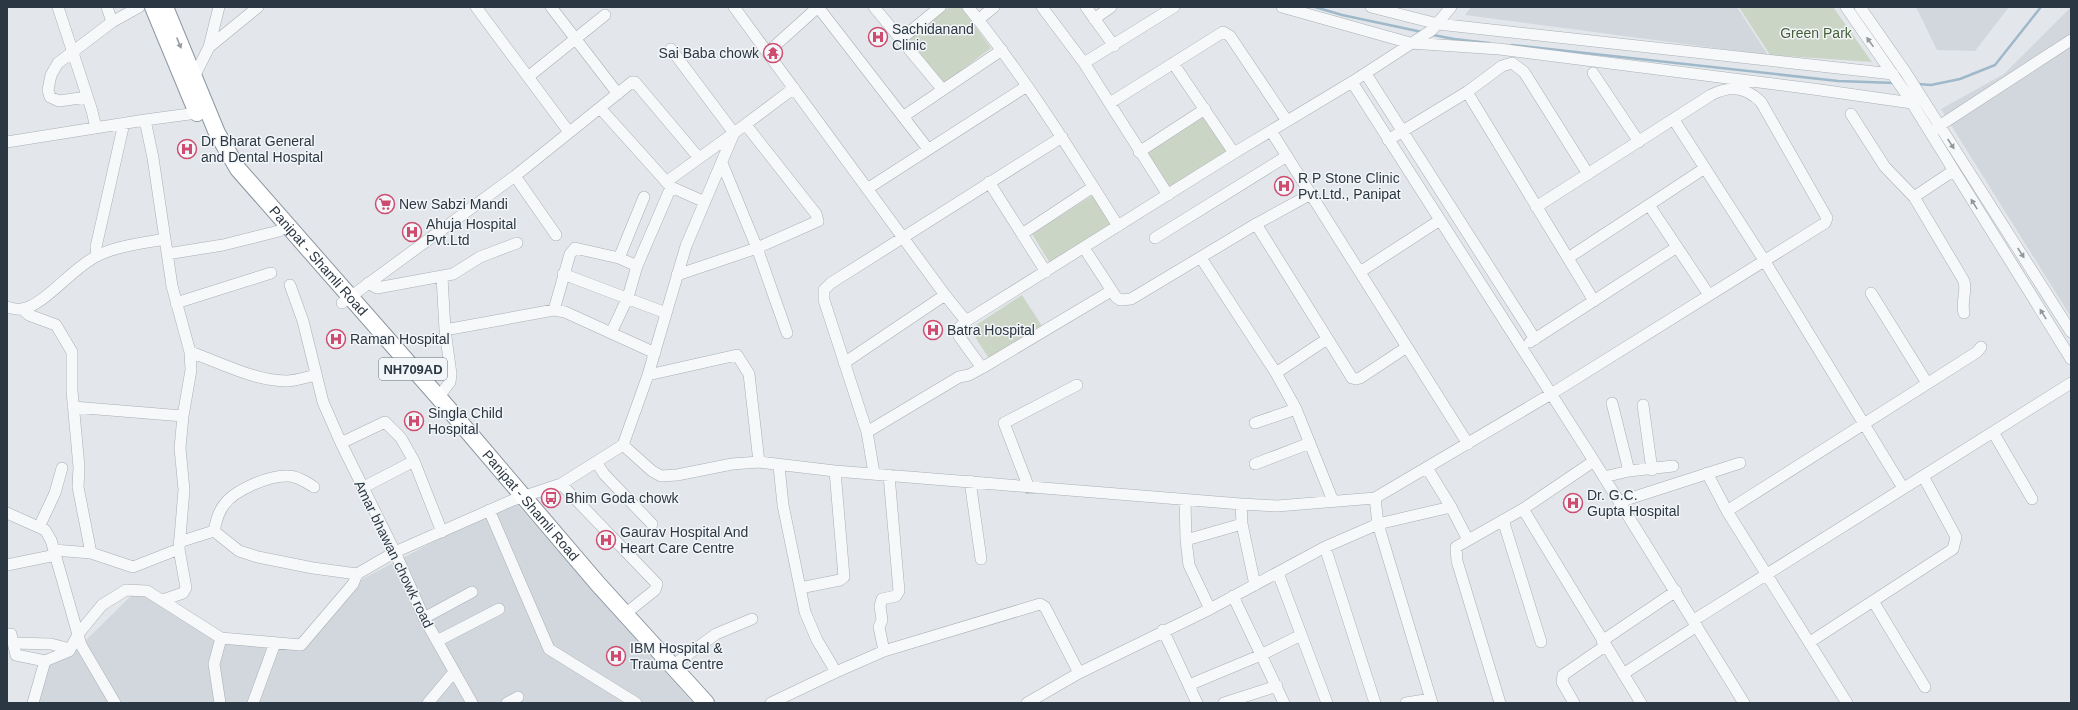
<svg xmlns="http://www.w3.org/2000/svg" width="2078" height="710" viewBox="0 0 2078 710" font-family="Helvetica,sans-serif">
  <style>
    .built { fill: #d1d7dd }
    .green { fill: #cbd5c5 }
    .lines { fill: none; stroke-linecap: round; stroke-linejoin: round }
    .stream { stroke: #9fb9ca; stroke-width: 2.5 }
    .minor-casing { stroke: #a8afb5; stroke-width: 12 }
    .highway-casing { stroke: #8b97a2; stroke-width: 18 }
    .minor { stroke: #f6f8f9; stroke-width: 11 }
    .highway { stroke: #fff; stroke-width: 16 }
    .oneway { fill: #90989e }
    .oneway2 { fill: #959ba1 }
    .labels { text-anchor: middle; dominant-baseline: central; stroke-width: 3; stroke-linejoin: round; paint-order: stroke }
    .shield { fill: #f3f6f8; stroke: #677079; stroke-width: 1 }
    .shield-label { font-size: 13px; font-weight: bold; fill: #2b3743 }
    .poi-label { font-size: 14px; fill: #2b3743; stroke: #f3f6f8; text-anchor: start }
    .park-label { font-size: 14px; fill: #455f39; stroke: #f3f6f8 }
    .street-label { font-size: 14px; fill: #2b3743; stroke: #f3f6f8 }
  </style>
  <rect width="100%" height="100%" fill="#e3e7eb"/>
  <path class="built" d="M1471,7H1737L1768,55L1465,15Z
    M1916,7H2009L1975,51L1937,50Z
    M2071,7V317L1941,109L2004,74Z
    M513,500L693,703H37L45,661L81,645L136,591L221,638L301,645L353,584Z"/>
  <path class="green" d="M949,7H961L991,48L943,84L908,37Z
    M1739,7H1833L1872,62L1770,55Z
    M1205,116L1227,151L1170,187L1148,153Z
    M1093,195L1111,224L1050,263L1032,234Z
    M1022,295L1042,326L990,360L970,329Z"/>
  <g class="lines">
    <path class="stream" d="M1315,7L1342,15L1422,32
      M1433,35L1454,39L1489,43
      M1512,45L1838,81L1895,83
      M1918,84L1931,85L1960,79L1995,65L2041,7"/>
    <defs>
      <path id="minor" d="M58,7L92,111L96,128
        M107,7L112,22
        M476,7L569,132
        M551,7L618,94
        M734,7L945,295L966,321
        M818,7L928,149
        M874,7L942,89
        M968,7C1024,76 1071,151 1118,226
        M1042,7L1084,63L1168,195
        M1086,7L1114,46
        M1282,7L1410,43L1499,49L1813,89L1912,103
        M1371,7L1438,24L1893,74
        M1846,7L1907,95L2071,359
        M1860,7L1906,73L2071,332
        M1094,19L1111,7
        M978,20L994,7
        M901,39L940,7
        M209,47L258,7
        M768,52L818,7
        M1084,63L1174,7
        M1173,63L1234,153
        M1593,73L1639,142
        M1366,74L1535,339
        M528,77L605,15
        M192,81L209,47L219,7
        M1352,82L1594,461L1744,703
        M1467,92L1594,301
        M87,97L59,101L50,97L48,90L51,75L58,63L112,22L139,7
        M1110,103L1223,32L1230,36L1287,121
        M600,108L671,187L705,202
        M1851,114L1885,167L1914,197
        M904,116L1002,50
        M145,120L153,158L172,286L190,352L191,370L183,416L180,448L184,490L179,549L186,588L183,593L163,600
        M1674,120L1764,260L1903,488
        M1933,130L2071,40
        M1271,131L1468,444
        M1388,140L1467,92L1502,66L1512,63L1524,72L1588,174
        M7,142L145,120L197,113
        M1139,152L1205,109
        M722,163L757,248L787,333
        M1953,171L1914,197L1964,281C1967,292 1961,302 1964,313
        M515,176L556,235
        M666,182L734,133L671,49
        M989,182L1046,272
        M867,189L1027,86
        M1649,205L1709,295
        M1256,224L1352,378L1356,379L1360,378L1407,347
        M1022,234L1093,187
        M1155,238L1287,156
        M1084,248L1116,297L1120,300L1131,299L1256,224L1311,194
        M167,254L223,245L279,231L286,225
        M97,255L96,247L124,123
        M619,258L644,197
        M1201,258L1276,373L1296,409L1333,501
        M1568,258L1705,168
        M1360,272L1440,220
        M563,274L666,313
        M677,275L757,248L818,221L816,214L746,125
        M368,283L377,288L453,274L480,257L517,243
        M290,285L303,321L323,402L341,443L395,552L424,618L472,703
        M1871,293L1927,383
        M176,303L271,273
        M342,303L515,176L632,82H635L699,158
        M7,307C11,308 17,310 22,309C45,305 73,267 97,256C116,246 144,243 165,239
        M22,309L29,315L56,325L72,352V391L79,467L78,487L91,553
        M554,310L570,254L575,248L619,258L637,266
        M445,330L554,310L565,312L655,353
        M611,333L628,297L637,266L671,187
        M1530,342L1677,247
        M190,352C222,363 252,380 286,381C295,381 307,377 316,375
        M844,363L945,295
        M982,368L959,336L958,329L966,321L1234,153L1352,82L1432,30L1451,7
        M1276,373L1327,339
        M648,375L737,355L749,374L759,462
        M438,398L450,382L451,374L445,330L442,277
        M1612,403L1629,471
        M1643,405L1652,470
        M73,407L183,416
        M1255,423L1296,409
        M867,432L959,377L969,375L982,368L1111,291
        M1993,432L2032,499
        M341,443L385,422L401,438L414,461L442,532
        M623,445L652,471L661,476L677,475L732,464L759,462L835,471L1241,504L1277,506L1375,498L1551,394L1825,223L1827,218L1761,102C1746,87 1730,85 1711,95L1536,207
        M596,462L604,474L652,524
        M1255,464L1310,443
        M779,466L783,505L805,612L817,640L836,672
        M1427,468L1451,507L1468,540
        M874,473L867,432L824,300V290L831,283L1062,137
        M1707,473L1727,511L1847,703
        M1604,477L1629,471L1673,466
        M970,481L981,559
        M561,484L657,584L655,590L625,614
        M362,488L414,461
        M1029,488L1004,423L1077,385
        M1375,498L1378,524L1432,703
        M1185,501L1186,540L1189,565L1210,609
        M1619,502L1740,463
        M1241,504L1242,524L1255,585
        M1523,509L1641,703
        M489,510L549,649L636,703
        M1727,511L1977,352L1981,347
        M7,513L45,530L51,540L81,645L115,703
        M1503,520L1541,642
        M39,527L55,493L62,468
        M214,531C216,522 218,512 224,505C234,490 270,475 288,476C297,476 306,482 314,487
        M1186,540L1242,524
        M179,542L214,531L239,551L258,557L313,568L357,574L395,552L513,500L561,484L623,445L648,375L686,246L734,133L794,88
        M1325,547L1375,703
        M54,550L91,553L133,567L179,549
        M7,565L56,555
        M1278,573L1327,703
        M800,588L840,580L844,577L835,471
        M1233,596L1284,703
        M1873,601L1925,687
        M424,618L472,592
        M1694,620L2071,383
        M1163,630L1197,703
        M7,636L11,634L16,655L45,661
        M437,641L499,609
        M1602,641L1676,591
        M1810,642L1953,549L1956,537L1923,476
        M13,643L51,644L70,649
        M884,651L879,627L882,620L880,606L882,599L896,596L899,591L889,475
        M672,666L716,634L752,619
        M1623,674L1697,626
        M1189,685L1261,655L1301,635
        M33,703L45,661L69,651L79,633L102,605L126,590L147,591L221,638L301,645L353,584L357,574
        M220,703L214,664L221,638
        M253,703L275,643
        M428,703L454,672
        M507,703L518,697
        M771,703L836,672L884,651L1040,604L1045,607L1079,673
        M1027,703L1079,673L1210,609L1325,547L1378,524L1451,507
        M1224,703L1277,686
        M1406,703L1431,699
        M1500,703L1457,561L1456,547L1523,509L1594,461
        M1574,703L1562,682L1563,675L1605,646"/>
      <g id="highway">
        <path d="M153,7L197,113"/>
        <path id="s1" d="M165,7L217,133L238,169L447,407L598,584L706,703"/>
      </g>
    </defs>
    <use href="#minor" class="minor-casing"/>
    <use href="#highway" class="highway-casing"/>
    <use href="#minor" class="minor"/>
    <use href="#highway" class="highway"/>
  </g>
  <defs><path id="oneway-solid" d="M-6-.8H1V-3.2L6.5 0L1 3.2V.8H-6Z"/></defs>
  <g class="oneway">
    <use href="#oneway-solid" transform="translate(1870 42) rotate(-126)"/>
    <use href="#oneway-solid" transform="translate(1951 144) rotate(57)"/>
    <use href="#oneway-solid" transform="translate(1974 204) rotate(-122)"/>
    <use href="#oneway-solid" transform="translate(2021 253) rotate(57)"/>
    <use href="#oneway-solid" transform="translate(2043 314) rotate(-122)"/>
  </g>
  <use class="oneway2" href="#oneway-solid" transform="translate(179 43) rotate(68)"/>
  <defs>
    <symbol id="hospital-ring" viewBox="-11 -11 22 22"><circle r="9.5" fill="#f3f6f8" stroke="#cd4c6f" stroke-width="1.5"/><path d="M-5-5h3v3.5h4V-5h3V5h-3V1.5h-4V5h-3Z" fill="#cd4c6f"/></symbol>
    <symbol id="temple-ring" viewBox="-11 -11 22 22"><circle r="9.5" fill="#f3f6f8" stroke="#cd4c6f" stroke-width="1.5"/><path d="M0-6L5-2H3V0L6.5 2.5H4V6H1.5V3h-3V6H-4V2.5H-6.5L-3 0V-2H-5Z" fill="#cd4c6f"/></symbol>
    <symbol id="supermarket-ring" viewBox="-11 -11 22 22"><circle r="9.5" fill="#f3f6f8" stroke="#cd4c6f" stroke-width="1.5"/><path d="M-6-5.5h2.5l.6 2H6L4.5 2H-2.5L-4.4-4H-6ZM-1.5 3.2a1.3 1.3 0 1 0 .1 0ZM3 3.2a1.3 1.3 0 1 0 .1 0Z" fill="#cd4c6f"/></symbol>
    <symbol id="bus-ring" viewBox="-11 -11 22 22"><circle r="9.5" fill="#f3f6f8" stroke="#cd4c6f" stroke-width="1.5"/><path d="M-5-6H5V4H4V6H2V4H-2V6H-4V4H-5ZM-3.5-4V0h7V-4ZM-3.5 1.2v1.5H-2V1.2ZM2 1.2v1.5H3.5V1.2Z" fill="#cd4c6f"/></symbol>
  </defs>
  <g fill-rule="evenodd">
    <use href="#hospital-ring" x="867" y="26" width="22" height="22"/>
    <use href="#temple-ring" x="762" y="42" width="22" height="22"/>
    <use href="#hospital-ring" x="176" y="138" width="22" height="22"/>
    <use href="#hospital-ring" x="1273" y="175" width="22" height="22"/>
    <use href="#supermarket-ring" x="374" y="193" width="22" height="22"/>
    <use href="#hospital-ring" x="401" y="221" width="22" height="22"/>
    <use href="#hospital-ring" x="922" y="319" width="22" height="22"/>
    <use href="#hospital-ring" x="325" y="328" width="22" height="22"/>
    <use href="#hospital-ring" x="403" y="410" width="22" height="22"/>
    <use href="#bus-ring" x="540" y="487" width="22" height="22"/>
    <use href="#hospital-ring" x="1562" y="492" width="22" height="22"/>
    <use href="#hospital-ring" x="595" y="529" width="22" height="22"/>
    <use href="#hospital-ring" x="605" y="645" width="22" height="22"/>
  </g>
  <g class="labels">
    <rect class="shield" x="379" y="358" width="68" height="22" rx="3"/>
    <g class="shield-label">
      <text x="413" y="369">NH709AD</text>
    </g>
    <g class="poi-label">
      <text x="892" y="29">Sachidanand<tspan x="892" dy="16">Clinic</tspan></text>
      <text x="759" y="53" text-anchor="end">Sai Baba chowk</text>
      <text x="201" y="141">Dr Bharat General<tspan x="201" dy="16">and Dental Hospital</tspan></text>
      <text x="1298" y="178">R P Stone Clinic<tspan x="1298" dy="16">Pvt.Ltd., Panipat</tspan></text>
      <text x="399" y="204">New Sabzi Mandi</text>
      <text x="426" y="224">Ahuja Hospital<tspan x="426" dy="16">Pvt.Ltd</tspan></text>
      <text x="947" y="330">Batra Hospital</text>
      <text x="350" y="339">Raman Hospital</text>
      <text x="428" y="413">Singla Child<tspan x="428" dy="16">Hospital</tspan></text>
      <text x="1587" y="495">Dr. G.C.<tspan x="1587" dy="16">Gupta Hospital</tspan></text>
      <text x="565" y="498">Bhim Goda chowk</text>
      <text x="620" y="532">Gaurav Hospital And<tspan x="620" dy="16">Heart Care Centre</tspan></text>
      <text x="630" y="648">IBM Hospital &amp;<tspan x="630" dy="16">Trauma Centre</tspan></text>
    </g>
    <g class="park-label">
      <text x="1816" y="33">Green Park</text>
    </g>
    <g class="street-label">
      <text stroke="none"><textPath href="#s1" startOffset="300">Panipat - Shamli Road</textPath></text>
      <text stroke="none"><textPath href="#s1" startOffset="624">Panipat - Shamli Road</textPath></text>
      <text transform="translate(394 554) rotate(64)">Amar bhawan chowk road</text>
    </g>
  </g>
  <rect width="2078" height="710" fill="none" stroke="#2b3743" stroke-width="16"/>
</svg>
